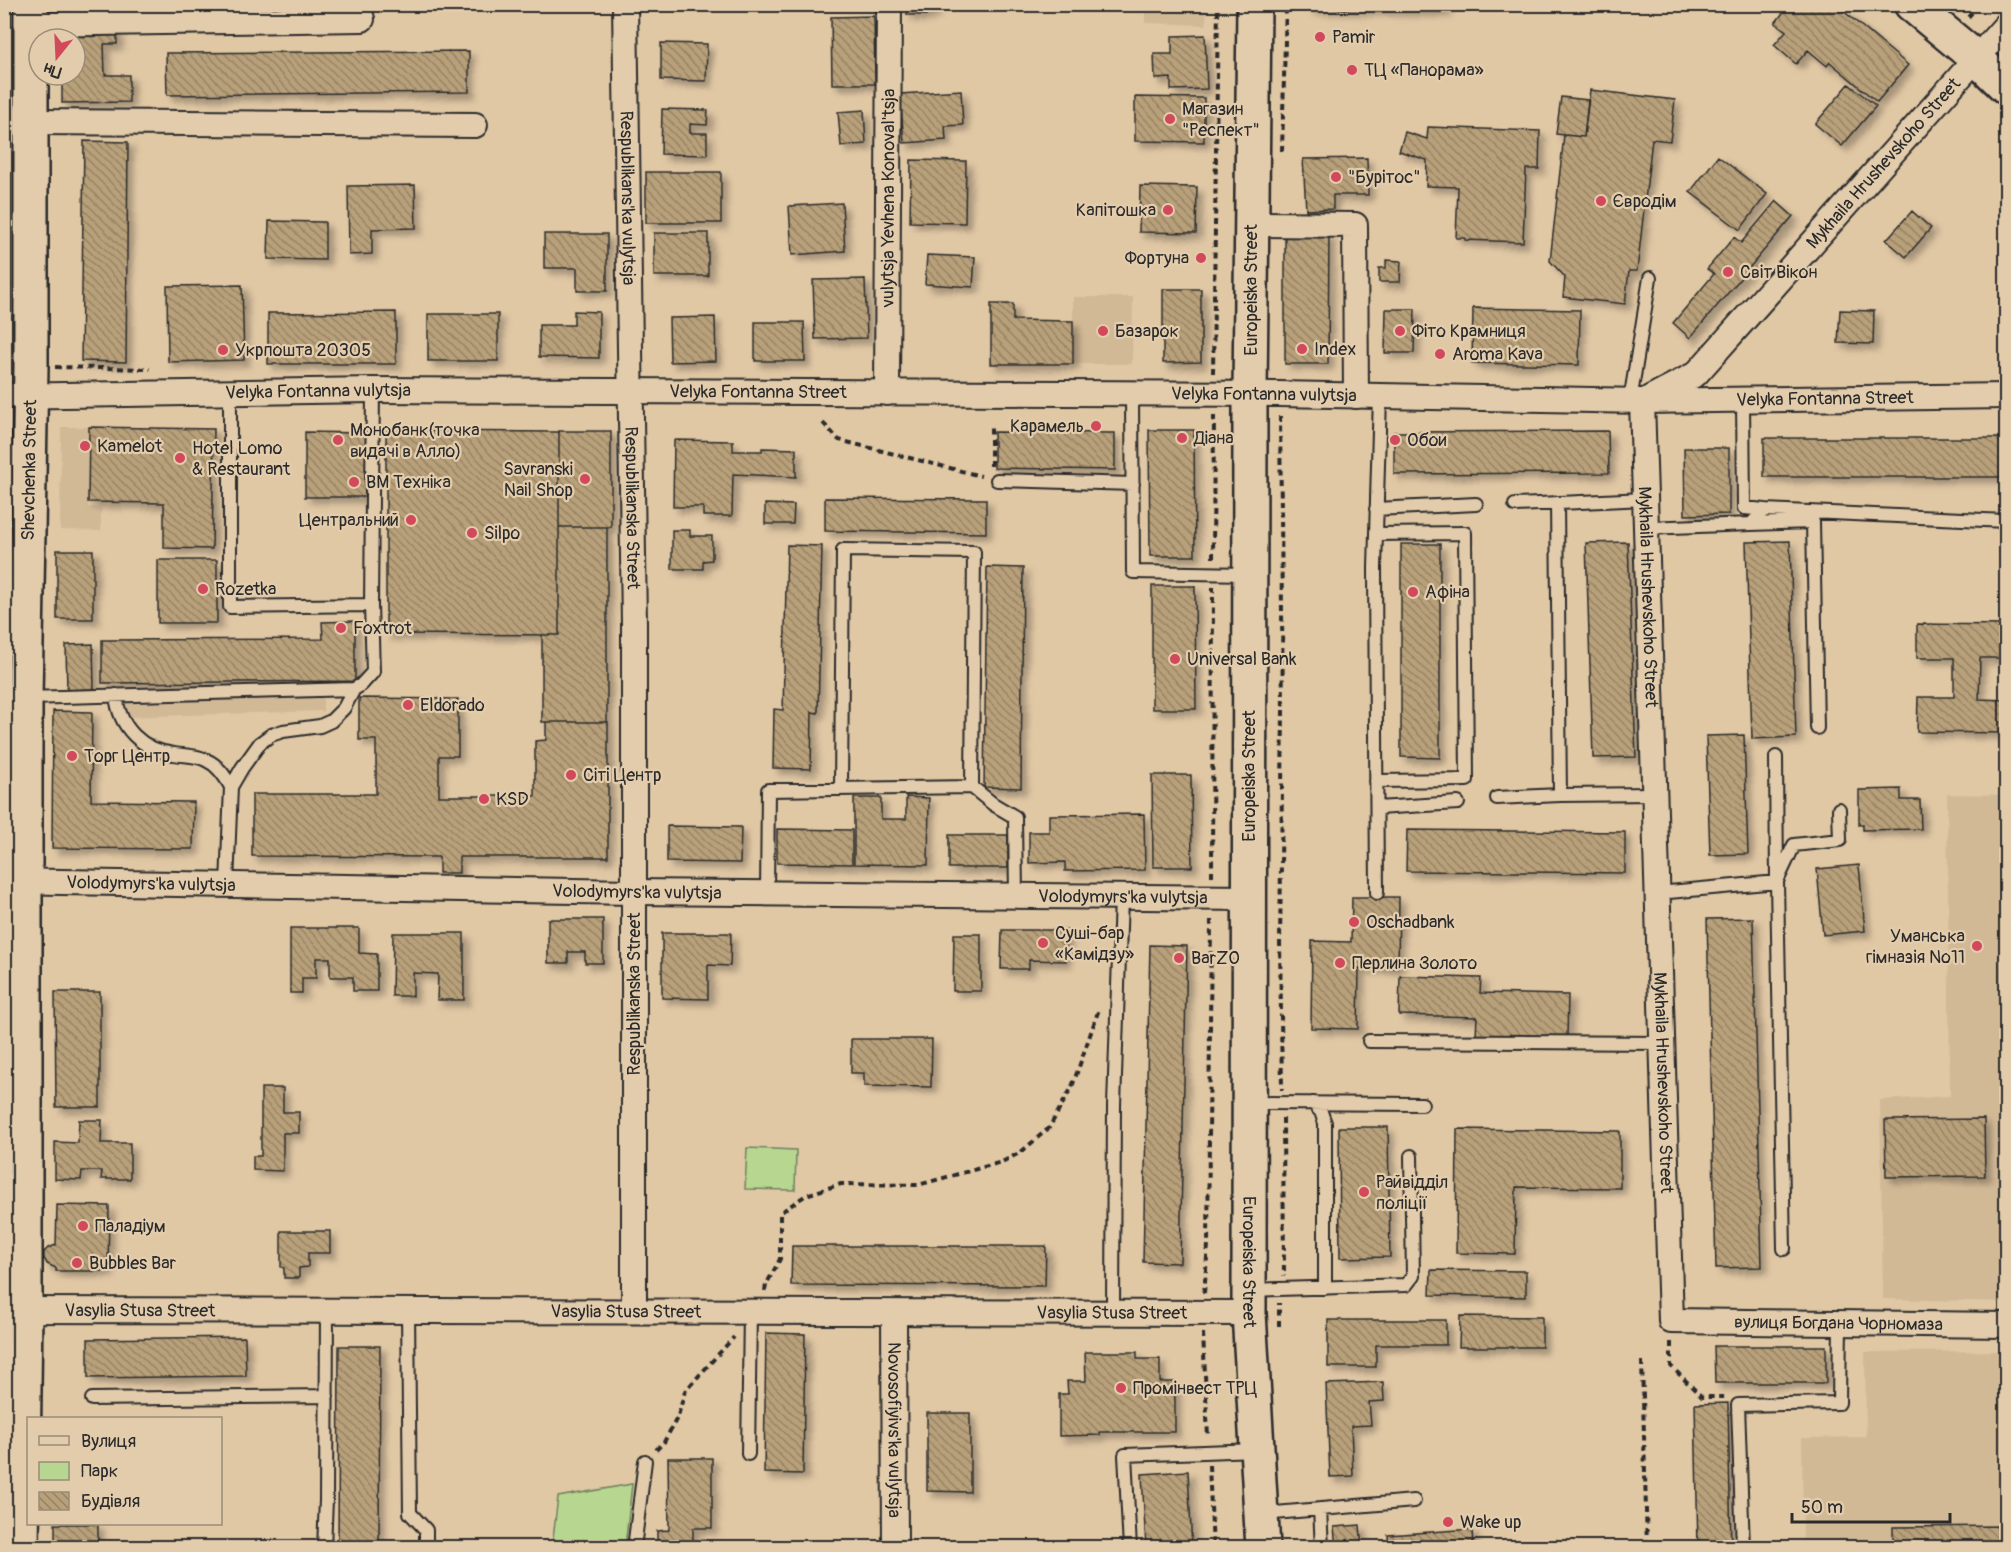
<svg xmlns="http://www.w3.org/2000/svg" width="2011" height="1552" viewBox="0 0 2011 1552" font-family="Pangolin,sans-serif">
  <style>
    .built { fill: #d2b996 }
    .park { fill: #b7d790; stroke: #71815e; stroke-width: 1.5 }
    .building { fill: url(#building-back-hatch); stroke: #2b2b2b; stroke-width: 1.5; filter: url(#shadow) }
    .lines { fill: none; stroke-linecap: round; stroke-linejoin: round }
    .lane-casing { stroke: #2b2b2b; stroke-width: 16 }
    .street-casing { stroke: #2b2b2b; stroke-width: 28 }
    .secondary-casing { stroke: #2b2b2b; stroke-width: 38 }
    .path { stroke: #2b2b2b; stroke-width: 4; stroke-dasharray: 6 4.5; stroke-linecap: butt }
    .lane { stroke: #e3ccac; stroke-width: 12 }
    .street { stroke: #e3ccac; stroke-width: 24 }
    .secondary { stroke: #e3ccac; stroke-width: 33 }
    .poi-dot { fill: #d1495b; stroke: #e3ccac; stroke-width: 2 }
    .labels { text-anchor: middle; dominant-baseline: central; stroke-width: 4.5; stroke-linejoin: round; paint-order: stroke }
    .poi-label { font-size: 18px; fill: #2b2b2b; stroke: #e3ccac; text-anchor: start }
    .street-label { font-size: 18px; fill: #2b2b2b; stroke: #e3ccac }
  </style>
  <defs>
    <pattern id="building-back-hatch" width="6" height="6" patternUnits="userSpaceOnUse" patternTransform="scale(1.5)"><rect width="6" height="6" fill="#b8a07a"/><path d="M-1 5l2 2M0 0l6 6M5-1l2 2" fill="none" stroke="#968364"/></pattern>
    <filter id="shadow"><feDropShadow dx="5.5" dy="5.5" stdDeviation="3" flood-color="#0004"/></filter>
  </defs>
  <rect width="100%" height="100%" fill="#e1c8a5"/>
  <filter id="ink" filterUnits="userSpaceOnUse"><feTurbulence type="fractalNoise" baseFrequency=".0167" numOctaves="2"/><feDisplacementMap in="SourceGraphic" scale="12" xChannelSelector="R" yChannelSelector="G"/><feConvolveMatrix kernelMatrix="1 2 1 2 8 2 1 2 1" color-interpolation-filters="sRGB"/></filter>
  <g filter="url(#ink)">
    <path class="built" d="M1145,5H1207L1206,25L1145,23Z
      M1073,297H1133L1132,364H1073Z
      M61,427H89L88,507L101,508V531L60,530Z
      M323,692V711L125,717L124,698Z
      M1947,794L2006,795V1302L1883,1299L1880,1100L1950,1096Z
      M2006,1351V1547H1803L1802,1438L1866,1437L1865,1352Z"/>
    <path class="park" d="M747,1148L796,1150L795,1190L745,1189Z
      M632,1484L625,1547H552L558,1497Z"/>
    <path class="building" d="M63,4H149V18L64,19Z
      M902,4H933V12L926,13V15H907L908,8L902,7Z
      M1308,4H1445V11L1308,8Z
      M1790,4H1835L1908,65L1877,102L1830,62L1827,66L1808,50L1796,64L1774,45L1786,31L1775,23Z
      M874,16L875,84H832L831,17Z
      M117,28V44H104L105,75H129V102L62,103V75H75V39H61V29Z
      M1205,35L1207,89L1171,90V78L1155,79L1154,54H1172V36Z
      M661,43L707,44L706,81L661,80Z
      M469,51V92L167,95L166,53Z
      M1849,84L1876,106L1842,146L1815,124Z
      M961,90L963,125L945,126L946,140L904,143L900,94Z
      M1590,90L1675,100L1670,141L1652,139L1637,271H1629L1625,304L1563,297L1565,277L1550,261L1564,135L1584,137Z
      M1135,97L1204,98V142L1135,141Z
      M1561,97L1588,100L1584,137L1556,134Z
      M662,109L708,110L707,125L690,124V133H707V155L661,154Z
      M864,110L866,144L841,146L838,112Z
      M1428,127L1540,131L1539,169H1526L1523,242L1465,240V238H1456L1458,187L1426,186L1427,160L1399,151L1405,132L1427,139Z
      M84,141L128,142L126,362L81,361Z
      M1718,156L1767,194L1740,230L1690,192Z
      M1367,158L1368,195H1333V209L1306,210L1303,159Z
      M911,160L966,161L965,223L910,222Z
      M646,172H721V223H646Z
      M415,185L416,228L372,229V254L349,255L348,186Z
      M1140,186L1197,187L1196,233L1139,232Z
      M1776,201L1793,216L1690,338L1673,323L1714,274L1707,269L1734,237L1741,243Z
      M842,203L845,251L792,255L789,206Z
      M1912,211L1931,228L1906,257L1886,240Z
      M269,221L325,222V260L268,259Z
      M654,233H708V276H654Z
      M544,234H607V291H577V268H544Z
      M1285,235H1329L1328,364H1285Z
      M927,255L975,257L973,287L925,284Z
      M1386,260L1401,261L1400,282H1379V268H1386Z
      M865,279L867,338L815,339L813,280Z
      M242,285L244,360L168,362L167,286Z
      M1163,289H1201V362L1163,363Z
      M991,304H1013V320L1073,321V364H991Z
      M1473,308L1580,310L1579,365L1472,363Z
      M1386,309H1415L1414,353H1385Z
      M1840,310L1874,311L1873,344L1838,343Z
      M574,311L599,312V358L539,357V325H574Z
      M396,312V364H268V313Z
      M428,314H498V361H428Z
      M715,317L716,361L670,362L669,318Z
      M755,322H804L805,361H755Z
      M89,427L214,429L212,549L164,548V503L88,502Z
      M1149,430H1194L1195,556H1150Z
      M386,431L559,432V635L386,634Z
      M559,431H611V527H559Z
      M1608,431L1609,473L1394,474V432Z
      M305,432L366,433V497H305Z
      M994,432L1115,433V470L994,468Z
      M1764,438H2006V477H1764Z
      M674,440L733,441V451H762V448L796,449V477L733,474L732,516H703V507H673Z
      M1684,448H1729V514L1685,515Z
      M825,498L986,499V533L825,531Z
      M765,504L794,505L793,524H765Z
      M559,527H607V722H542V635H559Z
      M672,530H690V536H712V560L703,561V569H672Z
      M1790,541L1796,737L1752,739L1746,542Z
      M1628,542L1636,757L1593,758L1586,543Z
      M1401,544H1440V758L1401,757Z
      M787,545L822,546L818,713L812,712L811,769L773,768L774,709L783,710Z
      M57,550H93V619H57Z
      M158,560H217V623H158Z
      M987,567L1023,568L1021,788L984,787Z
      M1152,586H1195L1196,709H1152Z
      M355,621V681L102,683V640L323,639L322,622Z
      M1917,624L2006,625V658H1980L1979,699L2006,700V733L1917,732L1918,697H1954V658H1917Z
      M93,644L94,689L67,690L66,645Z
      M359,698L458,699V756H439V796H535V741L546,740V722H608V857H459V873H439V857L252,856V794H376V740H359Z
      M53,711L92,712L91,801L194,802L193,849L52,848Z
      M1744,735L1748,854L1710,855L1706,736Z
      M1152,775H1191L1192,867H1153Z
      M1901,789V800H1920L1921,829L1863,830V824L1859,825V790Z
      M906,797L929,798L928,865L854,864V798H881V819H906Z
      M1144,814L1145,870L1065,871V862L1029,863V832H1049V815Z
      M667,826L741,827L740,863L667,862Z
      M777,829L852,830V864L777,863Z
      M1407,830L1625,832V873L1406,871Z
      M949,835H1008V868H949Z
      M2004,837H2006V1054H2001Z
      M1859,865L1865,931L1823,935L1817,869Z
      M1352,897H1399L1398,968H1359L1358,1029L1311,1028L1312,941L1351,942Z
      M1753,918L1762,1267L1716,1268L1707,919Z
      M548,919H603V963H585V952H568V963H548Z
      M290,928H359V953L377,954V991H353V977H330V958H316V978H302V993H290Z
      M1002,930H1066V961L1029,960V969H1001Z
      M393,933H464V1000H437L438,974L413,973V996H392Z
      M662,933H731L730,966L708,965V999L662,998Z
      M954,934H981V991H953Z
      M1150,945L1187,946L1180,1263L1143,1262Z
      M1400,976L1481,978L1480,993L1568,995L1567,1038L1476,1035L1477,1017L1399,1015Z
      M55,992H100V1107H56Z
      M851,1039H932L931,1087L864,1086V1073H851Z
      M261,1088H283V1112H299V1133H283V1171L253,1170V1156H261Z
      M1984,1119L1985,1176L1886,1177L1885,1120Z
      M79,1120H102L101,1143H130V1179H101L102,1171H82L81,1180L55,1179V1142L78,1143Z
      M1339,1127H1388L1390,1257L1340,1258Z
      M1457,1129L1620,1131V1188L1516,1187L1515,1254L1456,1253Z
      M57,1205L109,1206L108,1271H56V1268L47,1264L44,1258V1252L48,1248L56,1245Z
      M281,1231H330V1253H308V1267L299,1268V1278H284V1268L281,1267Z
      M792,1246H1046L1045,1286L791,1285Z
      M1431,1270L1526,1271V1297L1430,1295Z
      M1460,1316L1542,1317V1347H1459Z
      M1328,1320H1446V1345H1376V1367H1328Z
      M766,1333L805,1334L803,1474L764,1473Z
      M245,1337L246,1376L88,1378V1339Z
      M339,1346H380L379,1548H338Z
      M1714,1346H1826V1383H1715Z
      M1085,1352H1137V1359H1160V1382H1175V1432H1100V1435L1059,1436V1394H1068L1067,1381H1086Z
      M1383,1382L1384,1401L1369,1402L1371,1425L1351,1426L1353,1476L1330,1477L1326,1384Z
      M1728,1403L1731,1548H1698L1695,1404Z
      M927,1413H970V1492L927,1491Z
      M668,1458H712V1528H693V1548H657V1531L669,1530Z
      M1188,1471L1192,1548H1146L1142,1474Z
      M55,1524H98V1548H55Z
      M1360,1525L1362,1548H1336L1334,1527Z
      M2006,1526V1548H1893V1527Z
      M1472,1529L1473,1546L1558,1540L1559,1548H1389L1388,1535Z"/>
    <g class="lines">
      <defs>
        <path id="lane" d="M230,392V607L371,605
          M1132,393L1133,572L1248,574
          M1743,400L1744,508L1765,510
          M1630,401L1650,278
          M997,480L1133,484
          M1557,503L1560,795L1654,794
          M1515,505L1645,499
          M1376,509L1476,504
          M1751,524L1813,522L1817,728
          M1646,528L1751,524L1765,510L2006,521
          M1376,534L1465,533L1467,780L1376,781
          M116,695C119,728 142,750 174,754C185,756 196,755 206,760C218,765 225,776 231,787
          M26,698L354,689L361,685L373,672L371,605L373,390
          M1776,757L1777,882
          M841,789L843,550L974,552L972,787
          M1497,798L1560,795
          M1377,808L1458,803
          M1778,879L1794,845L1840,840L1839,809
          M227,885L231,787L242,768L260,743L271,735L283,731L320,726L331,721L344,708L354,689
          M767,893L768,790L972,787L993,804L1015,817L1016,896
          M1377,893L1375,568L1380,396
          M1658,893L1777,882L1784,1249
          M1369,1041L1662,1043
          M1250,1103L1422,1104
          M1313,1103L1321,1112L1325,1123V1288
          M1251,1290L1406,1285L1413,1276L1411,1156
          M408,1310L410,1513L426,1530V1548
          M1113,1313L1114,1106L1121,897
          M92,1399L327,1396
          M748,1454L750,1312
          M1320,1509L1322,1548
          M1262,1514L1414,1501
          M324,1548L326,1500L327,1310
          M634,1548L645,1461
          M1130,1548L1125,1455L1256,1450
          M1743,1548L1738,1405L1839,1403L1840,1323"/>
        <g id="street">
          <path id="s1" d="M625,4L634,624V1311"/>
          <path d="M31,24L362,19L357,4"/>
          <path d="M32,122L475,125"/>
          <path d="M1251,224L1355,225L1356,396"/>
          <path id="s2" d="M887,393L889,4"/>
          <path id="s3" d="M4,396L373,390L1279,394L1642,401L2006,396"/>
          <path id="s4" d="M1650,398L1696,374L2006,25"/>
          <path id="s5" d="M1642,401L1671,1321L2006,1325"/>
          <path id="s6" d="M4,881L633,892L1249,898"/>
          <path id="s7" d="M4,1310L1249,1313"/>
          <path id="s8" d="M894,1313L895,1548"/>
        </g>
        <g id="secondary">
          <path id="s9" d="M1254,4L1250,394L1249,1313L1263,1548"/>
          <path d="M1911,4L1976,58L2006,87"/>
          <path id="s10" d="M22,1548L25,1310V698L31,367V4"/>
        </g>
      </defs>
      <use href="#lane" class="lane-casing"/>
      <use href="#street" class="street-casing"/>
      <use href="#secondary" class="secondary-casing"/>
      <path class="path" d="M1968,17L1980,4
        M1282,151L1286,4
        M55,367L150,369
        M1213,373L1218,4
        M1280,416L1283,711L1280,941L1282,1090
        M823,423L839,440L981,476
        M991,466V424
        M1213,558L1214,416
        M1212,876L1213,587
        M1283,1118L1284,1276
        M765,1291L766,1285L780,1259V1213L806,1195L841,1184L918,1185L1002,1162L1021,1152L1049,1128L1072,1087L1099,1009
        M1204,1293L1208,1245L1211,920
        M1279,1326V1303
        M1203,1333L1208,1437
        M1671,1342V1366L1702,1397H1726
        M1642,1361L1647,1548
        M656,1450L664,1442L678,1416L685,1391L734,1337
        M1209,1465L1213,1548"/>
      <use href="#lane" class="lane"/>
      <use href="#street" class="street"/>
      <use href="#secondary" class="secondary"/>
    </g>
  </g>
  <g class="poi-dot">
    <circle cx="1320" cy="37" r="6"/>
    <circle cx="1352" cy="70" r="6"/>
    <circle cx="1170" cy="119" r="6"/>
    <circle cx="1336" cy="177" r="6"/>
    <circle cx="1601" cy="201" r="6"/>
    <circle cx="1168" cy="210" r="6"/>
    <circle cx="1201" cy="258" r="6"/>
    <circle cx="1728" cy="272" r="6"/>
    <circle cx="1103" cy="331" r="6"/>
    <circle cx="1400" cy="331" r="6"/>
    <circle cx="1302" cy="349" r="6"/>
    <circle cx="223" cy="350" r="6"/>
    <circle cx="1440" cy="354" r="6"/>
    <circle cx="1096" cy="426" r="6"/>
    <circle cx="1182" cy="438" r="6"/>
    <circle cx="338" cy="440" r="6"/>
    <circle cx="1395" cy="440" r="6"/>
    <circle cx="85" cy="446" r="6"/>
    <circle cx="180" cy="458" r="6"/>
    <circle cx="585" cy="479" r="6"/>
    <circle cx="354" cy="482" r="6"/>
    <circle cx="411" cy="520" r="6"/>
    <circle cx="472" cy="533" r="6"/>
    <circle cx="203" cy="589" r="6"/>
    <circle cx="1413" cy="592" r="6"/>
    <circle cx="341" cy="628" r="6"/>
    <circle cx="1175" cy="659" r="6"/>
    <circle cx="408" cy="705" r="6"/>
    <circle cx="72" cy="756" r="6"/>
    <circle cx="571" cy="775" r="6"/>
    <circle cx="484" cy="799" r="6"/>
    <circle cx="1354" cy="922" r="6"/>
    <circle cx="1043" cy="943" r="6"/>
    <circle cx="1977" cy="946" r="6"/>
    <circle cx="1179" cy="958" r="6"/>
    <circle cx="1340" cy="963" r="6"/>
    <circle cx="1364" cy="1192" r="6"/>
    <circle cx="83" cy="1226" r="6"/>
    <circle cx="77" cy="1263" r="6"/>
    <circle cx="1121" cy="1388" r="6"/>
    <circle cx="1448" cy="1522" r="6"/>
  </g>
  <g class="labels">
    <g class="poi-label">
      <text x="1332" y="37">Pamir</text>
      <text x="1364" y="70">ТЦ «Панорама»</text>
      <text x="1182" y="109">Магазин<tspan x="1182" dy="21">"Респект"</tspan></text>
      <text x="1348" y="177">"Бурітос"</text>
      <text x="1613" y="201">Євродім</text>
      <text x="1156" y="210" text-anchor="end">Капітошка</text>
      <text x="1189" y="258" text-anchor="end">Фортуна</text>
      <text x="1740" y="272">Світ Вікон</text>
      <text x="1115" y="331">Базарок</text>
      <text x="1412" y="331">Фіто Крамниця</text>
      <text x="1314" y="349">Index</text>
      <text x="235" y="350">Укрпошта 20305</text>
      <text x="1452" y="354">Aroma Kava</text>
      <text x="1084" y="426" text-anchor="end">Карамель</text>
      <text x="350" y="430">Монобанк(точка<tspan x="350" dy="21">видачі в Алло)</tspan></text>
      <text x="1194" y="438">Діана</text>
      <text x="1407" y="440">Обои</text>
      <text x="97" y="446">Kamelot</text>
      <text x="192" y="448">Hotel Lomo<tspan x="192" dy="21">&amp; Restaurant</tspan></text>
      <text x="573" y="469" text-anchor="end">Savranski<tspan x="573" dy="21">Nail Shop</tspan></text>
      <text x="366" y="482">ВМ Техніка</text>
      <text x="399" y="520" text-anchor="end">Центральний</text>
      <text x="484" y="533">Silpo</text>
      <text x="215" y="589">Rozetka</text>
      <text x="1425" y="592">Афіна</text>
      <text x="353" y="628">Foxtrot</text>
      <text x="1187" y="659">Universal Bank</text>
      <text x="420" y="705">Eldorado</text>
      <text x="84" y="756">Торг Центр</text>
      <text x="583" y="775">Сіті Центр</text>
      <text x="496" y="799">KSD</text>
      <text x="1366" y="922">Oschadbank</text>
      <text x="1055" y="933">Суші-бар<tspan x="1055" dy="21">«Камідзу»</tspan></text>
      <text x="1965" y="936" text-anchor="end">Уманська<tspan x="1965" dy="21">гімназія №11</tspan></text>
      <text x="1191" y="958">BarZO</text>
      <text x="1352" y="963">Перлина Золото</text>
      <text x="1376" y="1182">Райвідділ<tspan x="1376" dy="21">поліції</tspan></text>
      <text x="95" y="1226">Паладіум</text>
      <text x="89" y="1263">Bubbles Bar</text>
      <text x="1133" y="1388">Промінвест ТРЦ</text>
      <text x="1460" y="1522">Wake up</text>
    </g>
    <g class="street-label">
      <text stroke="none"><textPath href="#s4" startOffset="334">Mykhaila Hrushevskoho Street</textPath></text>
      <text stroke="none"><textPath href="#s1" startOffset="194">Respublikans'ka vulytsja</textPath></text>
      <text stroke="none"><textPath href="#s2" startOffset="195">vulytsja Yevhena Konoval'tsja</textPath></text>
      <text transform="translate(1251 290) rotate(-90)">Europeiska Street</text>
      <text stroke="none"><textPath href="#s3" startOffset="314">Velyka Fontanna vulytsja</textPath></text>
      <text stroke="none"><textPath href="#s3" startOffset="754">Velyka Fontanna Street</textPath></text>
      <text stroke="none"><textPath href="#s3" startOffset="1260">Velyka Fontanna vulytsja</textPath></text>
      <text stroke="none"><textPath href="#s3" startOffset="1821">Velyka Fontanna Street</textPath></text>
      <text stroke="none"><textPath href="#s10" startOffset="1078">Shevchenka Street</textPath></text>
      <text stroke="none"><textPath href="#s1" startOffset="504">Respublikanska Street</textPath></text>
      <text stroke="none"><textPath href="#s5" startOffset="196">Mykhaila Hrushevskoho Street</textPath></text>
      <text transform="translate(1249 776) rotate(-90)">Europeiska Street</text>
      <text stroke="none"><textPath href="#s6" startOffset="147">Volodymyrs'ka vulytsja</textPath></text>
      <text stroke="none"><textPath href="#s6" startOffset="633">Volodymyrs'ka vulytsja</textPath></text>
      <text stroke="none"><textPath href="#s6" startOffset="1119">Volodymyrs'ka vulytsja</textPath></text>
      <text transform="translate(634 994) rotate(-90)">Respublikanska Street</text>
      <text stroke="none"><textPath href="#s5" startOffset="682">Mykhaila Hrushevskoho Street</textPath></text>
      <text stroke="none"><textPath href="#s9" startOffset="1258">Europeiska Street</textPath></text>
      <text stroke="none"><textPath href="#s7" startOffset="136">Vasylia Stusa Street</textPath></text>
      <text stroke="none"><textPath href="#s7" startOffset="622">Vasylia Stusa Street</textPath></text>
      <text stroke="none"><textPath href="#s7" startOffset="1108">Vasylia Stusa Street</textPath></text>
      <text stroke="none"><textPath href="#s5" startOffset="1088">вулиця Богдана Чорномаза</textPath></text>
      <text stroke="none"><textPath href="#s8" startOffset="117">Novosofiyivs'ka vulytsja</textPath></text>
    </g>
  </g>
  <rect width="2011" height="1552" fill="none" stroke="#e3ccac" stroke-width="24"/>
  <rect x="12" y="12" width="1987" height="1528" fill="none" stroke="#2b2b2b" stroke-width="2" filter="url(#ink)"/>
  <rect x="27" y="1417" width="195" height="108" fill="#e3ccac" stroke="#998c78" stroke-width="1.5"/>
  <rect x="39" y="1436" width="30" height="9" fill="#e3ccac" stroke="#998c78" stroke-width="1.5"/>
  <text x="81" y="1447" font-size="18" fill="#2b2b2b">Вулиця</text>
  <rect x="39" y="1462" width="30" height="18" fill="#b7d790" stroke="#998c78" stroke-width="1.5"/>
  <text x="81" y="1477" font-size="18" fill="#2b2b2b">Парк</text>
  <rect x="39" y="1492" width="30" height="18" fill="url(#building-back-hatch)" stroke="#998c78" stroke-width="1.5"/>
  <text x="81" y="1507" font-size="18" fill="#2b2b2b">Будівля</text>
  <g transform="translate(57 57) rotate(198)"><circle r="28" fill="#e3ccac" stroke="#998c78" stroke-width="1.5"/>
  <path d="M0-4.5L10 22L0 15L-10 22Z" fill="#d1495b"/>
  <text y="-9" font-size="16" font-weight="bold" text-anchor="middle" fill="#2b2b2b">Пн</text>
  </g>
  <path d="M1792 1513v9h158v-9" fill="none" stroke="#2b2b2b" stroke-width="3"/>
  <text x="1801" y="1513" font-size="18" fill="#2b2b2b" stroke="#e3ccac" stroke-width="4.5" paint-order="stroke">50 m</text>
</svg>
